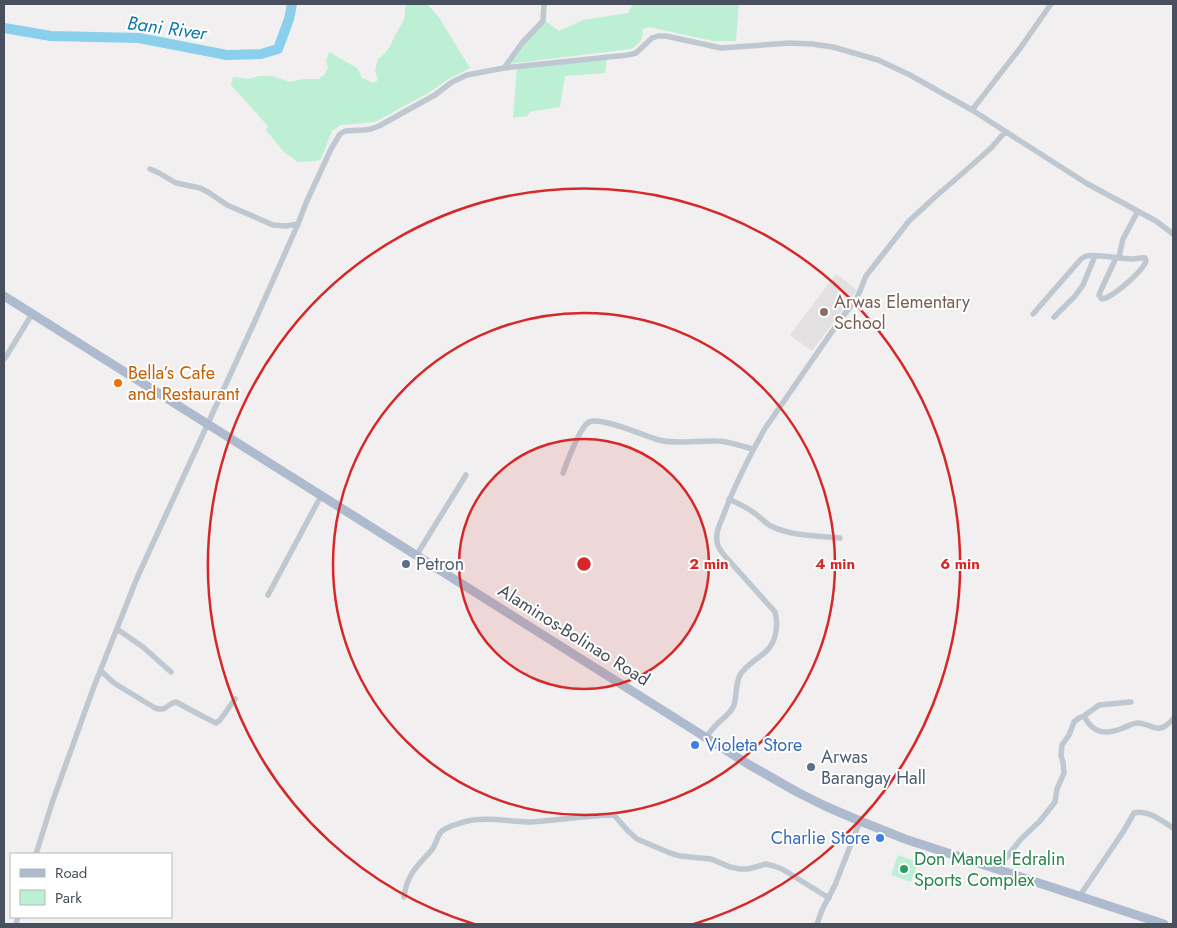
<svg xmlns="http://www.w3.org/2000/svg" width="1177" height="928" viewBox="0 0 1177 928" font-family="Jost,sans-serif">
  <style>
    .education { fill: #e2e0e1 }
    .green { fill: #bdefd5 }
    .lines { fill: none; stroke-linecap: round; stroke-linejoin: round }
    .river { stroke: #8acfec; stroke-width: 10 }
    .minor { stroke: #bfc8d1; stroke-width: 5.5 }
    .primary { stroke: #aebbce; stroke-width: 9 }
    .ring { fill: none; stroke: #d62828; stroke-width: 2.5 }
    .education-dot { fill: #8d6e63; stroke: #fff; stroke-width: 2 }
    .food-dot { fill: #e8710a; stroke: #fff; stroke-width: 2 }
    .service-dot { fill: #5c6f8a; stroke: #fff; stroke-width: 2 }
    .shop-dot { fill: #3f7fe0; stroke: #fff; stroke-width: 2 }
    .leisure-dot { fill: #2e9e5b; stroke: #fff; stroke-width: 2 }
    .labels { text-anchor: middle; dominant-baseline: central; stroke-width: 4; stroke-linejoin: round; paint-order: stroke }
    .education-label { font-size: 18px; fill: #785e54; stroke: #fff; text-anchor: start }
    .food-label { font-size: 18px; fill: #c56008; stroke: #fff; text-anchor: start }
    .service-label { font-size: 18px; fill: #4e5e75; stroke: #fff; text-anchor: start }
    .street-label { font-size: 18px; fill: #47505c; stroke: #fff }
    .shop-label { font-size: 18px; fill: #366cbe; stroke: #fff; text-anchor: start }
    .leisure-label { font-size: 18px; fill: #27864d; stroke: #fff; text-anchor: start }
    .water-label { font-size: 19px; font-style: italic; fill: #0b7aab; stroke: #fff }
    .centre { fill: #d62828; stroke: #fff; stroke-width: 2.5 }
    .ring-label { font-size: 15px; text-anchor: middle; font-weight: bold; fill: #d62828; stroke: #fff; stroke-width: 4; stroke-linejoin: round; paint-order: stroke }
  </style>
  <rect width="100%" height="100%" fill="#f1efef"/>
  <path class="education" d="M836,274L857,290L812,351L790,335Z"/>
  <path class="green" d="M407,4H427L438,16L470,68L448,79L430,92L375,122L341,125L332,131L321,159L315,161L298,162L284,152L266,130L268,126L231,85L233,77L250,79L259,76H273L289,82L304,79H319L322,76L325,74L328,67L326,61L329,52L357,68L362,78L374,83L378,80L375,70L378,59C391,50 391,42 398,30C400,26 403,23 404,19C406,14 404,9 407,4Z
    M633,4H739L736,41H713L649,27L643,29C643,39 640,44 631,49L508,64L544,20L559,31L583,20L628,13Z
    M607,58L605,73L565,76L560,107L530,112L527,116L513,118L517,68Z
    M898,855L918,862L911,882L891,875Z"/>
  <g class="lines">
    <path class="river" d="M4,28L51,36L139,38L227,55L261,54L278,49L289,19L292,4"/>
    <path class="minor" d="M504,68L522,43L543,21L544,4
      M972,110L1021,47L1051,4
      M150,169L159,173L176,183L200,188L208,192L227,205L273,225L286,226L298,224
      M1119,257L1123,239L1138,211
      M1033,314L1081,259L1086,256C1100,254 1118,259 1132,259C1137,259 1140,257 1145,258L1146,261C1143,271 1112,298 1102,299L1099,295L1101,290L1116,258
      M1054,317L1075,296L1083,285L1095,256
      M4,359L7,355L32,314
      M563,473C567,462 580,427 589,422C600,416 645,436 659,440C678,445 696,440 716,441C728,441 741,446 753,449
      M729,499C737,503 746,507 753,512C759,516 764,522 771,526C790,536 819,536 840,538
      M416,556L466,475
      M268,595L321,496
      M117,629L143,647L171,672
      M101,671L114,683L155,708C168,712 165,704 176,702L202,716L216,723L220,720L235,699
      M1131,702L1099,705L1084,716C1093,734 1106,735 1123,728C1128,726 1133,723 1138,723C1143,723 1146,725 1150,726C1160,731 1166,727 1173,719
      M706,737C710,732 714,727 719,722C725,717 731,713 734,705C737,695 735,685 740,675C751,657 773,656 776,631C777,624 777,619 775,612L724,555C721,551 717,547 717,541C716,534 719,525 722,519C733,488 748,459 764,430L840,320L857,298L866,276L909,221L935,197L972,165L991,148L1005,132
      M36,854L52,803L93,689L137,578L254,323L298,224L306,203L331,149L340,134L345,131L363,130L371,129L379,126L435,95L452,82L467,75L504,68L628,55L636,53L652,38L658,36H666L721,48L790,43L812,44L833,47L878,60L910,75L972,110L1086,183L1156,221L1173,234
      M999,870L1003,862L1021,839L1040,821L1055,802L1057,789L1064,773L1063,762L1061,756L1062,745L1069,735L1074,722L1079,718L1084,716
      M404,897C407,875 416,867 430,852C436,846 436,838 441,832C443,829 448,828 451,826C458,824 465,821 473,820C492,817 511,822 530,822C558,821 586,815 614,815L628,831L637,839L670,853L680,856L711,859L730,867L740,869H748L766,864L774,866L782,869L829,898
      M1079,897L1123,832L1134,813C1147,809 1162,821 1173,828
      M16,924L18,917
      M817,924L822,910L835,885L860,821"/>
    <path class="primary" d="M4,296L748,764L797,792L825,806L860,821L905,839L1164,924"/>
  </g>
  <circle cx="584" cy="564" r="125" fill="#d62828" fill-opacity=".12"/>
  <g class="ring">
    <circle cx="584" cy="564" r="125"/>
    <circle cx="584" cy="564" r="251"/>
    <path d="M474 924A376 376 0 1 1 694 924"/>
  </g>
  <circle class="education-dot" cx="824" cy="312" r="5"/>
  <circle class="food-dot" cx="118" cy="383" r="5"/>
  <g class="service-dot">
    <circle cx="406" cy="564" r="5"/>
    <circle cx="811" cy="767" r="5"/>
  </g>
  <g class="shop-dot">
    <circle cx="695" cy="745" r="5"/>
    <circle cx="880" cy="838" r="5"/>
  </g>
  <circle class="leisure-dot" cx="904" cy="869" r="5"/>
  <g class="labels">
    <g class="education-label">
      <text x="834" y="302">Arwas Elementary<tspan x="834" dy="21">School</tspan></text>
    </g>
    <g class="food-label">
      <text x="128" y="373">Bella’s Cafe<tspan x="128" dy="21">and Restaurant</tspan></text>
    </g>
    <g class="service-label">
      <text x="416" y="564">Petron</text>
      <text x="821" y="757">Arwas<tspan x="821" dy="21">Barangay Hall</tspan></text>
    </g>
    <g class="street-label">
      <text transform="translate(574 635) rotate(32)">Alaminos-Bolinao Road</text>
    </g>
    <g class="shop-label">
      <text x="705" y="745">Violeta Store</text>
      <text x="870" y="838" text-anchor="end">Charlie Store</text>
    </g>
    <g class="leisure-label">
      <text x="914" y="859">Don Manuel Edralin<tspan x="914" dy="21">Sports Complex</tspan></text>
    </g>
    <g class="water-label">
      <text transform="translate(167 28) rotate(8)">Bani River</text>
    </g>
  </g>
  <circle cx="584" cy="564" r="8" class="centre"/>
  <g class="ring-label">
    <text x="709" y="569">2 min</text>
    <text x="835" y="569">4 min</text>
    <text x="960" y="569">6 min</text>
  </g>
  <rect width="1177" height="928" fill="none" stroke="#47505c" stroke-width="10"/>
  <rect x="10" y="853" width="162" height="65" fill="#ffffff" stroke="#b5b9be"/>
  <rect x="20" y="869" width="25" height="8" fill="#aebbce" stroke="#b5b9be"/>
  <text x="55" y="878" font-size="15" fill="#47505c">Road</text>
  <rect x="20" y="890" width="25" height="15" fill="#bdefd5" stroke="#b5b9be"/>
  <text x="55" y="903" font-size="15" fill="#47505c">Park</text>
</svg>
